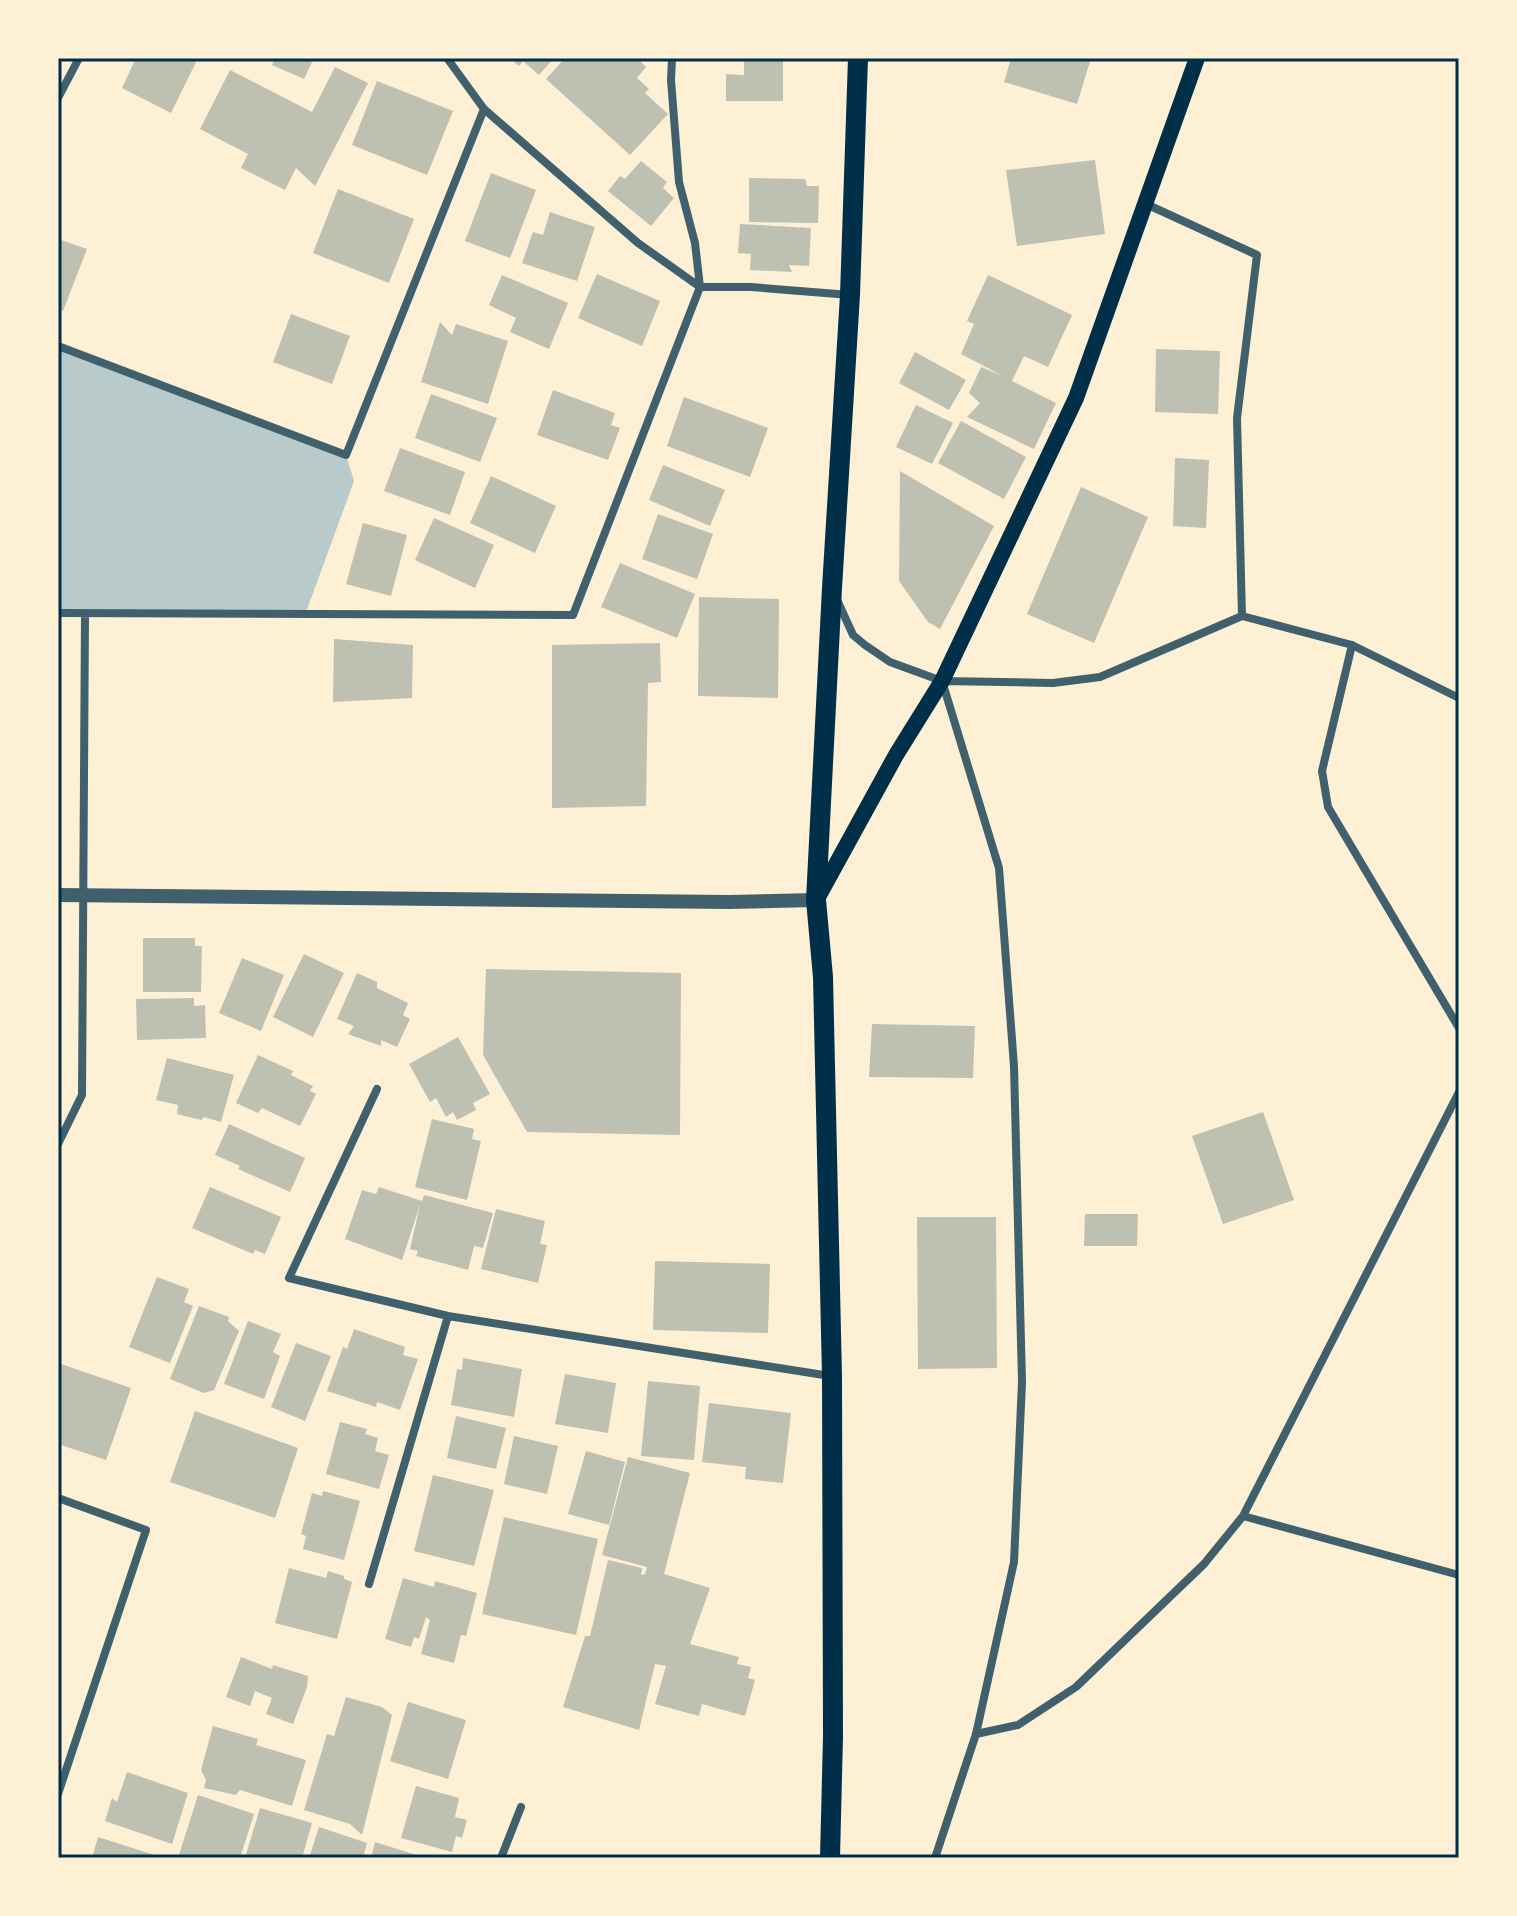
<svg xmlns="http://www.w3.org/2000/svg" width="1517" height="1916" viewBox="0 0 1517 1916" font-family="Arial,sans-serif">
  <style>
    .green { fill: #b9caca }
    .building { fill: #bec0b2 }
    .lines { fill: none; stroke-linecap: round; stroke-linejoin: round }
    .minor { stroke: #3f606c; stroke-width: 8 }
    .tertiary { stroke: #3f606c; stroke-width: 14 }
    .secondary { stroke: #003049; stroke-width: 16 }
    .primary { stroke: #003049; stroke-width: 20 }
    .neatline { fill: none; stroke: #003049; stroke-width: 3 }
  </style>
  <rect width="100%" height="100%" fill="#fdf0d5"/>
  <path class="green" d="M58,346L346,455L354,481L305,615L58,613Z"/>
  <path class="building" d="M136,58H198L171,113L122,88Z
    M275,58H314L304,79L272,65Z
    M510,58H554L539,75L523,61L519,66Z
    M565,58H637L646,67L637,78L649,89L645,93L668,114L630,155L546,79Z
    M744,58H783V101H726V74L744,75Z
    M1011,58H1091L1077,104L1004,82Z
    M335,67L368,83L315,186L296,168L285,190L241,168L248,154L200,129L230,70L312,112Z
    M377,81L453,111L427,175L352,145Z
    M1095,160L1105,234L1017,246L1006,170Z
    M641,161L667,182L663,188L674,198L651,226L608,191L620,176L625,179Z
    M491,173L536,190L510,258L465,241Z
    M749,178L805,179L807,186H819L818,223L749,222Z
    M338,189L414,219L389,283L313,253Z
    M550,212L595,227L577,281L522,263L533,232L543,235Z
    M740,224L811,228L809,266L789,265L792,272L750,270L751,254L738,253Z
    M58,239L87,249L63,311L58,309Z
    M597,274L660,301L642,346L578,318Z
    M502,275L568,303L549,349L510,332L516,318L489,305Z
    M988,275L1072,315L1048,367L1024,356L1012,381L1056,403L1034,449L967,417L980,403L969,393L981,367L1003,376L961,354L974,324L967,321Z
    M291,314L350,336L332,384L273,362Z
    M440,322L452,335L456,324L508,341L488,404L421,382Z
    M1156,349L1220,351L1218,414L1155,412Z
    M915,352L966,380L949,410L899,383Z
    M553,390L615,413L611,425L620,428L608,460L537,435Z
    M431,394L497,418L480,462L415,438Z
    M684,397L768,428L750,477L667,446Z
    M916,405L953,423L932,464L896,447Z
    M961,421L1026,457L1004,499L938,463Z
    M400,448L465,472L450,515L384,491Z
    M1175,458L1209,460L1206,528L1173,526Z
    M663,465L725,490L710,526L649,500Z
    M900,471L994,526L940,629L928,622L899,581Z
    M491,476L556,506L535,553L470,523Z
    M1081,487L1148,517L1094,643L1027,614Z
    M658,514L713,534L697,579L642,559Z
    M434,518L494,545L475,588L415,560Z
    M363,523L407,535L391,596L346,584Z
    M620,563L695,594L677,638L601,607Z
    M699,597L779,599L778,698L698,696Z
    M334,639L413,645L412,698L333,702Z
    M660,643L661,682L648,683L646,806L552,808V645Z
    M143,938H195V946H202L201,992H143Z
    M304,954L344,973L313,1037L273,1017Z
    M242,958L284,975L261,1031L219,1013Z
    M486,969L681,973L680,1135L527,1132L483,1055Z
    M357,973L377,982V988L408,1003L403,1015L410,1019L397,1047L381,1040V1046L348,1034L354,1026L337,1019Z
    M194,998V1006L205,1005L206,1038L137,1040L136,999Z
    M872,1024L975,1026L973,1078L869,1077Z
    M458,1037L490,1094L473,1103L476,1110L457,1120L453,1112L446,1117L436,1098L430,1102L409,1064Z
    M258,1055L293,1071L291,1075L313,1086L310,1091L316,1094L300,1126L262,1108L258,1113L236,1103Z
    M167,1058L234,1075L221,1122L204,1117L201,1120L177,1114L178,1105L156,1100Z
    M1263,1112L1294,1200L1223,1224L1192,1136Z
    M432,1119L474,1129L472,1139L481,1141L467,1200L415,1187Z
    M229,1124L305,1158L290,1192L238,1169L240,1166L215,1155Z
    M210,1187L281,1217L265,1254L255,1250L253,1254L192,1228Z
    M379,1187L422,1201L424,1195L493,1213L483,1248L474,1246L468,1270L416,1256L418,1251L410,1249L420,1205L402,1260L345,1239L362,1190L376,1194Z
    M496,1209L545,1221L540,1244L547,1245L538,1283L481,1269Z
    M1085,1214H1138L1137,1246H1084Z
    M917,1217H996L997,1368L918,1369Z
    M655,1261L770,1264L768,1333L653,1330Z
    M157,1277L189,1289L184,1302L193,1306L170,1363L129,1347Z
    M199,1306L229,1317L228,1321L239,1331L214,1390L204,1393L170,1379Z
    M248,1321L281,1334L273,1352L280,1356L264,1399L224,1384Z
    M354,1329L405,1347L403,1355L418,1359L400,1410L377,1402L376,1407L327,1391L343,1347L347,1349Z
    M296,1343L331,1356L305,1421L271,1407Z
    M463,1358L522,1369L514,1417L451,1405L457,1369L462,1370Z
    M58,1363L131,1388L106,1460L58,1444Z
    M565,1374L616,1383L608,1433L555,1424Z
    M648,1381L700,1386L694,1460L641,1456Z
    M709,1403L791,1413L783,1483L745,1479L746,1467L702,1462Z
    M195,1411L298,1448L275,1518L170,1482Z
    M456,1416L506,1428L496,1469L447,1458Z
    M340,1422L367,1429L365,1434L378,1438L375,1451L389,1455L379,1489L326,1474Z
    M514,1436L558,1446L547,1494L504,1484Z
    M586,1451L625,1462L609,1525L568,1514Z
    M628,1457L690,1473L664,1574L710,1588L690,1644L739,1657L737,1664L751,1667L748,1678L755,1680L745,1716L702,1704L699,1716L655,1704L666,1666L655,1664L639,1730L563,1707L585,1636H590L608,1560L642,1568L641,1575L645,1574L647,1567L602,1555Z
    M433,1475L494,1490L474,1566L414,1551Z
    M323,1491L360,1501L344,1560L303,1549L306,1536L301,1534L312,1493L322,1496Z
    M504,1517L598,1539L576,1635L482,1614Z
    M289,1568L326,1578L328,1571L344,1576V1579L352,1582L337,1639L275,1623Z
    M403,1578L434,1587L435,1581L477,1593L466,1636L461,1635L454,1663L421,1654L430,1620L426,1617L419,1639L414,1637L411,1647L385,1639Z
    M241,1657L272,1669L273,1665L308,1676L307,1687L293,1724L266,1714L272,1698L255,1691L250,1706L226,1697Z
    M346,1697L382,1707L392,1715L362,1835L350,1824L304,1810L327,1734L334,1736Z
    M408,1702L466,1720L448,1779L390,1761Z
    M213,1726L258,1739L256,1745L306,1760L292,1806L240,1790L236,1795L204,1788L206,1780L201,1770Z
    M127,1772L188,1793L172,1844L105,1821L112,1798L117,1802Z
    M416,1786L459,1798L455,1817L467,1820L462,1838L456,1836L452,1852L401,1838Z
    M198,1795L254,1814L240,1858H178Z
    M260,1808L312,1823L302,1858H245Z
    M319,1827L367,1843L363,1858H309Z
    M98,1837L161,1857L160,1858H92Z
    M375,1842L423,1857V1858H371Z"/>
  <g class="lines">
    <path class="minor" d="M447,58L484,109L638,243L700,287H751L850,295
      M58,98L79,58
      M1146,204L1257,255L1237,418L1242,616
      M58,346L346,455L484,109
      M838,602L853,635L865,645L890,662L942,681L1053,683L1100,677L1242,616L1352,645L1459,698
      M58,613L573,615L700,287L695,243L679,182L671,80L672,58
      M1352,645L1322,771L1328,807L1459,1028
      M377,1089L289,1278L448,1316L830,1376
      M58,1144L82,1095L85,615
      M58,1498L146,1530L58,1794
      M1243,1516L1459,1575
      M369,1584L448,1316
      M976,1734L1018,1725L1076,1687L1204,1564L1243,1516L1459,1092
      M501,1858L521,1807
      M935,1858L976,1734L1014,1562L1022,1382L1014,1066L999,868L942,681"/>
    <path class="tertiary" d="M58,895L729,902L816,900"/>
    <path class="secondary" d="M817,899L896,755L942,681L1076,398L1197,58"/>
    <path class="primary" d="M830,1858L833,1736L832,1377L823,977L816,900L832,588L850,295L858,58"/>
  </g>
  <rect width="1517" height="1916" fill="none" stroke="#fdf0d5" stroke-width="120"/>
  <rect x="60" y="60" width="1397" height="1796" class="neatline"/>
</svg>
